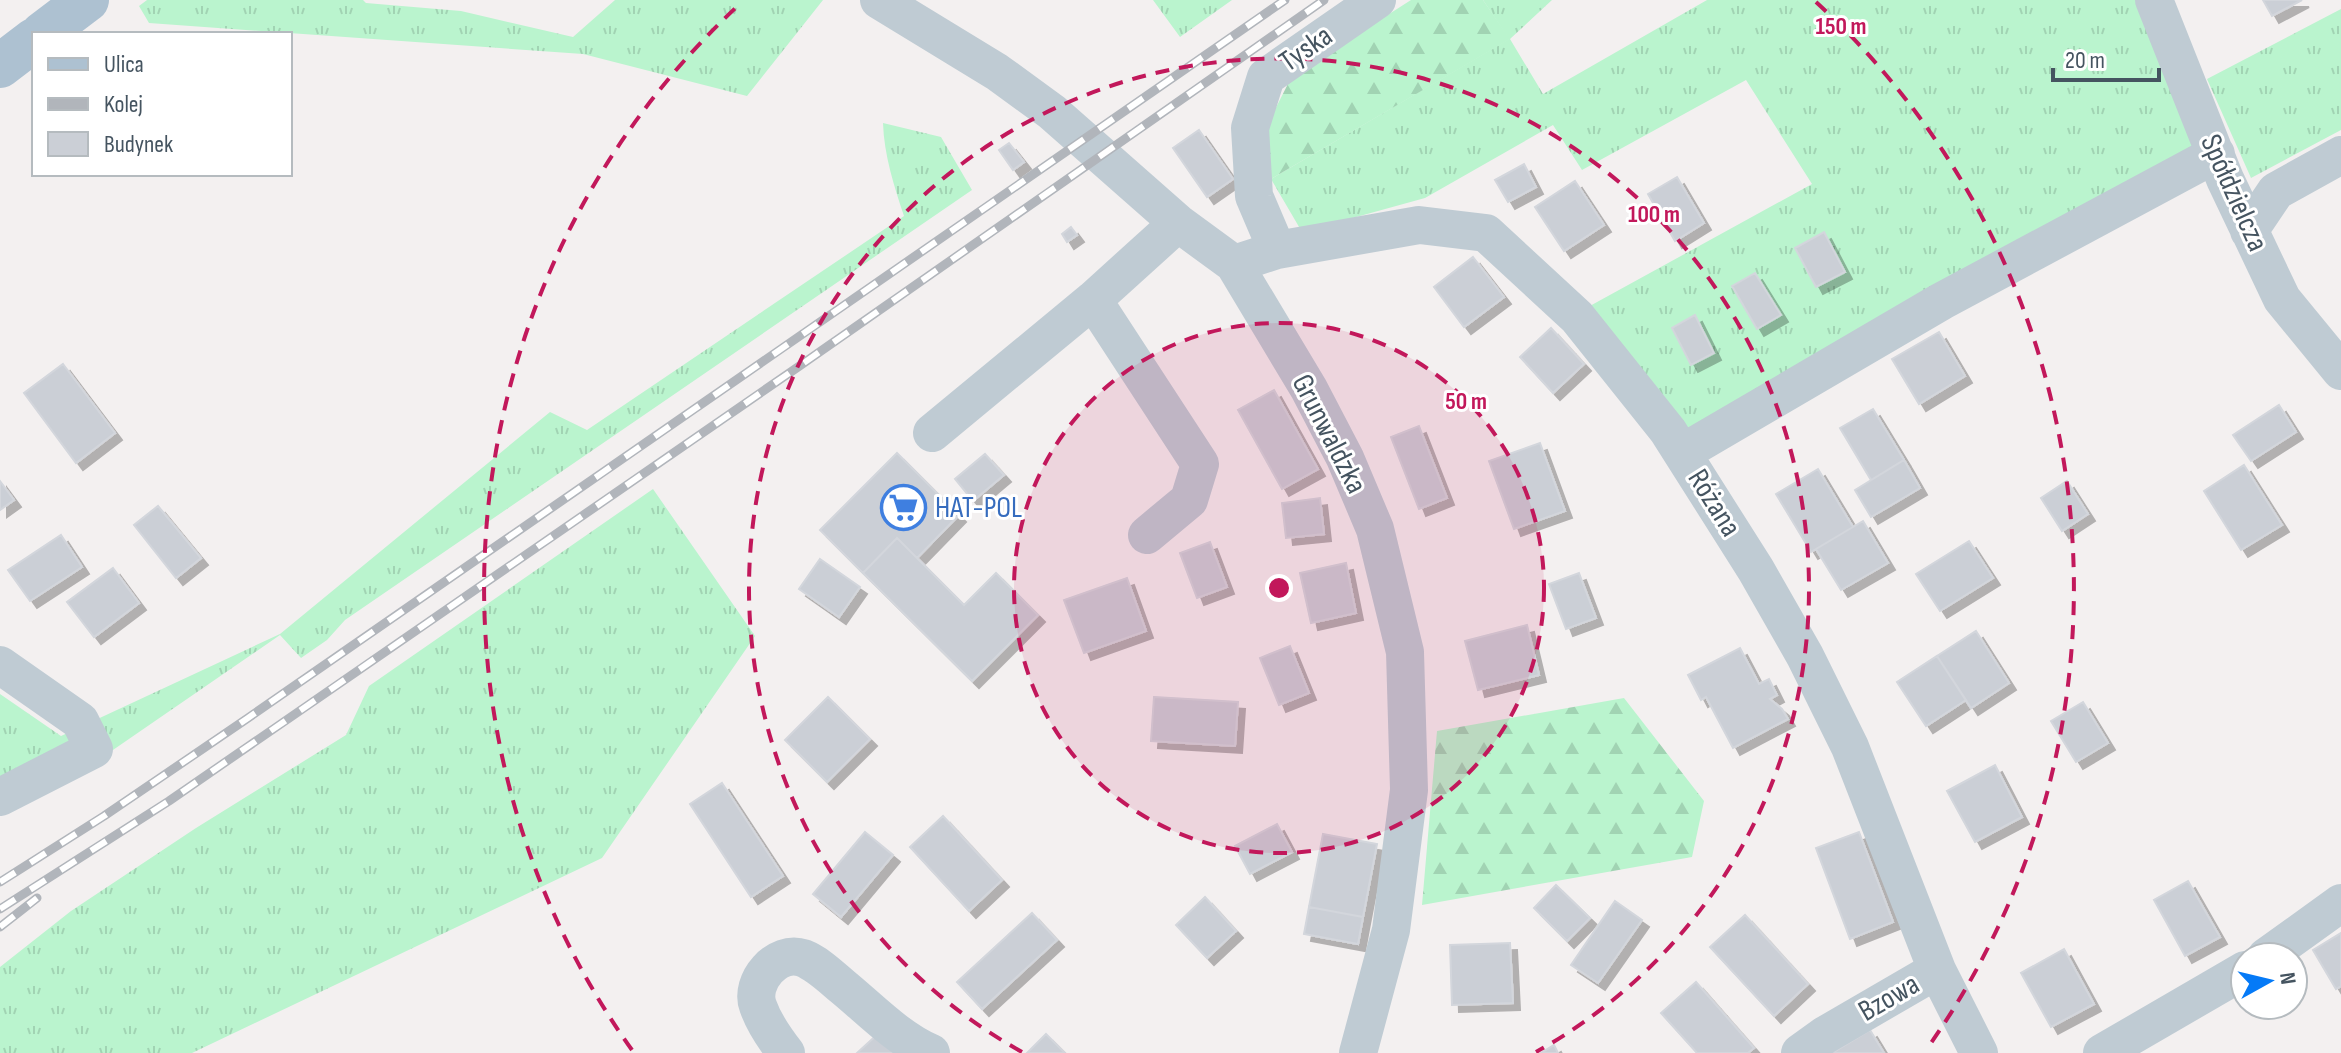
<svg xmlns="http://www.w3.org/2000/svg" width="2341" height="1053" viewBox="0 0 2341 1053" font-family="'Sofia Sans Condensed',sans-serif">
  <style>
    .grass { fill: url(#grass-tufts) }
    .forest { fill: url(#forest-firs) }
    .building { fill: #cbcfd6; stroke: #d3d6dc; stroke-width: 2; filter: url(#shadow) }
    .lines { fill: none; stroke-linecap: round; stroke-linejoin: round }
    .minor { stroke: #bfcbd3; stroke-width: 38 }
    .major { stroke: #adc1d1; stroke-width: 44 }
    .rail-casing { stroke: #b1b5bb; stroke-width: 9 }
    .rail { stroke: #fff; stroke-width: 6; stroke-dasharray: 18; stroke-linecap: butt }
    .ring { fill: none; stroke: #c2185b; stroke-width: 4; stroke-dasharray: 14 10 }
    .labels { text-anchor: middle; dominant-baseline: central; stroke-width: 6; stroke-linejoin: round; paint-order: stroke }
    .street-label { font-size: 30px; fill: #455460; stroke: #fff }
    .shop-label { font-size: 30px; fill: #366cbe; stroke: #fff; text-anchor: start }
    .centre { fill: #c2185b; stroke: #fff; stroke-width: 4 }
    .ring-label { font-size: 24px; text-anchor: middle; font-weight: bold; fill: #c2185b; stroke: #fff; stroke-width: 6; stroke-linejoin: round; paint-order: stroke }
  </style>
  <defs>
    <pattern id="grass-tufts" width="24" height="20" patternUnits="userSpaceOnUse" patternTransform="scale(2)"><rect width="24" height="20" fill="#baf4ce"/><path d="M3 7l-1-3M5 7V3M7 7l1-3M15 17l-1-3M17 17v-4M19 17l1-3" fill="none" stroke="#a1d3b3"/></pattern>
    <pattern id="forest-firs" width="22" height="20" patternUnits="userSpaceOnUse" patternTransform="scale(2)"><rect width="22" height="20" fill="#baf4ce"/><path d="M5 1l3.5 6h-7zM16 11l3.5 6h-7z" fill="#a1d3b3"/></pattern>
    <filter id="shadow"><feDropShadow dx="7" dy="7" stdDeviation="0" flood-color="#0004"/></filter>
  </defs>
  <rect width="100%" height="100%" fill="#f3f0f0"/>
  <path class="grass" d="M147,0H363L366,3L461,11L573,37L615,0H823L747,96L583,54L149,23L139,6Z
    M1153,0H1232L1180,37Z
    M1483,0H1552L1510,39L1543,94L1707,0H2142L2200,153L1691,434L1588,307L1812,184L1746,80L1582,170L1553,125L1425,198L1302,232L1271,179L1509,39Z
    M2341,9V130L2251,178L2207,79Z
    M883,123L941,137L972,190L345,620L327,640L301,658L280,635L81,772L0,777V694L61,736L280,634L550,412L587,430L904,216C894,186 884,155 883,123Z
    M653,489L755,636L602,858L192,1053H0V967L71,911L196,828L346,735L369,686Z"/>
  <path class="forest" d="M1411,0H1483L1510,39L1271,179L1264,131L1292,76Z
    M1624,698L1704,801L1692,857L1422,905L1437,731Z"/>
  <path class="building" d="M2263,0H2302L2272,16Z
    M1199,130L1233,179L1207,197L1173,148Z
    M1009,143L1024,162L1013,170L999,150Z
    M1524,164L1536,187L1508,202L1495,180Z
    M1677,177L1704,223L1675,241L1648,194Z
    M1575,181L1604,225L1564,251L1535,207Z
    M1071,227L1077,235L1067,242L1062,234Z
    M1824,232L1845,272L1816,287L1795,248Z
    M1473,257L1504,297L1464,327L1434,287Z
    M1755,273L1781,315L1757,329L1732,286Z
    M1695,315L1714,353L1691,365L1672,328Z
    M1551,328L1584,364L1553,393L1520,357Z
    M1939,332L1965,376L1919,404L1892,359Z
    M63,364L115,433L76,463L24,393Z
    M1274,390L1318,469L1282,489L1238,410Z
    M2279,405L2296,432L2251,461L2233,435Z
    M1873,409L1904,460L1871,480L1840,428Z
    M1419,426L1447,498L1419,509L1391,437Z
    M1540,443L1565,511L1514,529L1489,461Z
    M897,453L959,515L917,558L897,538L863,573L820,530Z
    M985,454L1004,475L973,501L955,479Z
    M1904,460L1920,488L1871,517L1855,490Z
    M2244,465L2282,525L2241,550L2204,491Z
    M1818,469L1853,527L1811,552L1776,494Z
    M0,481L14,500L0,510Z
    M2067,481L2088,514L2062,531L2041,498Z
    M1320,498L1324,534L1286,538L1282,503Z
    M158,506L201,558L176,578L134,525Z
    M1863,521L1888,563L1841,590L1816,549Z
    M61,535L82,567L30,601L8,570Z
    M897,538L964,605L996,573L1038,615L972,681L863,573Z
    M1969,541L1993,578L1940,611L1916,574Z
    M1210,542L1227,587L1197,598L1180,553Z
    M820,559L860,587L839,617L799,589Z
    M1346,563L1356,613L1311,623L1300,573Z
    M113,568L139,603L94,637L67,602Z
    M1579,573L1596,618L1566,629L1549,584Z
    M1127,578L1146,631L1084,653L1064,600Z
    M1527,625L1539,675L1478,690L1465,641Z
    M1976,631L2009,683L1971,708L1937,656Z
    M1290,646L1309,693L1279,705L1260,658Z
    M1740,648L1759,684L1769,679L1777,695L1770,699L1782,709L1788,719L1733,748L1706,697L1701,700L1688,675Z
    M1937,656L1966,700L1926,726L1897,682Z
    M828,697L870,739L827,782L785,740Z
    M1154,697L1238,702L1235,746L1151,741Z
    M2083,702L2108,743L2076,762L2051,721Z
    M1995,765L2022,817L1975,842L1947,791Z
    M722,783L783,876L751,897L690,804Z
    M943,816L1002,880L969,911L910,847Z
    M1277,824L1292,852L1250,874L1235,846Z
    M865,832L893,855L841,917L813,894Z
    M1859,832L1893,922L1850,939L1816,848Z
    M1323,834L1377,844L1363,917L1309,907Z
    M2188,881L2220,937L2185,956L2154,900Z
    M1556,885L1590,918L1567,941L1534,908Z
    M1205,897L1236,931L1207,958L1176,925Z
    M1615,901L1642,920L1598,983L1571,965Z
    M1309,907L1363,917L1358,944L1304,934Z
    M1032,913L1057,940L982,1009L957,982Z
    M1745,915L1808,984L1774,1016L1710,947Z
    M2341,933V986L2336,989L2313,950Z
    M1510,943L1513,1003L1452,1005L1450,945Z
    M2064,949L2094,1004L2051,1027L2021,973Z
    M1696,982L1754,1048L1748,1053H1697L1661,1013Z
    M1870,1030L1884,1053H1832Z
    M880,1032L900,1053H857Z
    M1046,1034L1065,1053H1027Z
    M1554,1045L1558,1053H1541Z"/>
  <g class="lines">
    <path class="minor" d="M879,0L997,72L1052,112L1178,223L1234,264L1309,389L1345,458L1375,529L1405,652L1409,790L1391,930L1358,1053
      M2154,0L2225,179L2282,299L2341,371
      M2249,231L2276,191L2341,155
      M1277,250L1254,196L1250,128L1266,77L1377,0
      M1234,264L1277,250L1419,225L1486,233L1577,317L1668,431L1756,570L1805,656L1850,747L1937,970L1979,1053
      M932,433L1093,300
      M1682,453L1942,301L2216,154
      M1147,535L1189,500L1200,464L1093,300L1178,223
      M0,665L80,721L94,749L0,797
      M2266,957L2341,903
      M786,1053C775,1039 764,1023 758,1006C749,982 777,949 803,958C818,964 830,976 843,987C871,1010 897,1038 931,1053
      M1800,1053L1825,1035L1937,970
      M2102,1053L2245,970"/>
    <path class="major" d="M42,34L87,0
      M0,66L34,40"/>
    <defs>
      <path id="rail" d="M0,882L104,816L248,718L1285,0
        M0,909L169,801L798,367L1324,0
        M0,927L37,898"/>
    </defs>
    <use href="#rail" class="rail-casing"/>
    <use href="#rail" class="rail"/>
  </g>
  <circle cx="1279" cy="588" r="265" fill="#c2185b" fill-opacity=".12"/>
  <g class="ring">
    <circle cx="1279" cy="588" r="265"/>
    <path d="M1022 1052A530 530 0 1 1 1536 1052"/>
    <path d="M632 1050A795 795 0 0 1 742 2M1816 2A795 795 0 0 1 1926 1050"/>
  </g>
  <defs>
    <symbol id="supermarket-ring" viewBox="-11 -11 22 22"><circle r="9.5" fill="#fff" stroke="#3f7fe0" stroke-width="1.5"/><path d="M-6-5.5h2.5l.6 2H6L4.5 2H-2.5L-4.4-4H-6ZM-1.5 3.2a1.3 1.3 0 1 0 .1 0ZM3 3.2a1.3 1.3 0 1 0 .1 0Z" fill="#3f7fe0"/></symbol>
  </defs>
  <g fill-rule="evenodd">
    <use href="#supermarket-ring" x="878" y="482" width="51" height="51"/>
  </g>
  <g class="labels">
    <g class="street-label">
      <text transform="translate(1306 49) rotate(-35)">Tyska</text>
      <text transform="translate(2234 193) rotate(66)">Spółdzielcza</text>
      <text transform="translate(1329 434) rotate(63)">Grunwaldzka</text>
      <text transform="translate(1714 503) rotate(58)">Różana</text>
      <text transform="translate(1889 998) rotate(-30)">Bzowa</text>
    </g>
    <g class="shop-label">
      <text x="935" y="508">HAT-POL</text>
    </g>
  </g>
  <circle cx="1279" cy="588" r="12" class="centre"/>
  <g class="ring-label">
    <text x="1841" y="34">150 m</text>
    <text x="1654" y="222">100 m</text>
    <text x="1466" y="409">50 m</text>
  </g>
  <rect x="32" y="32" width="260" height="144" fill="#ffffff" stroke="#b5bbbf" stroke-width="2"/>
  <rect x="48" y="58" width="40" height="12" fill="#adc1d1" stroke="#b5bbbf" stroke-width="2"/>
  <text x="104" y="72" font-size="24" fill="#455460">Ulica</text>
  <rect x="48" y="98" width="40" height="12" fill="#b1b5bb" stroke="#b5bbbf" stroke-width="2"/>
  <text x="104" y="112" font-size="24" fill="#455460">Kolej</text>
  <rect x="48" y="132" width="40" height="24" fill="#cbcfd6" stroke="#b5bbbf" stroke-width="2"/>
  <text x="104" y="152" font-size="24" fill="#455460">Budynek</text>
  <g transform="translate(2269 981) rotate(82)"><circle r="38" fill="#ffffff" stroke="#b5bbbf" stroke-width="2"/>
  <path d="M0-6L14 30L0 20L-14 30Z" fill="#057af7"/>
  <text y="-12" font-size="22" font-weight="bold" text-anchor="middle" fill="#455460">N</text>
  </g>
  <path d="M2053 68v12h106v-12" fill="none" stroke="#455460" stroke-width="4"/>
  <text x="2065" y="68" font-size="24" fill="#455460" stroke="#ffffff" stroke-width="6" paint-order="stroke">20 m</text>
</svg>
